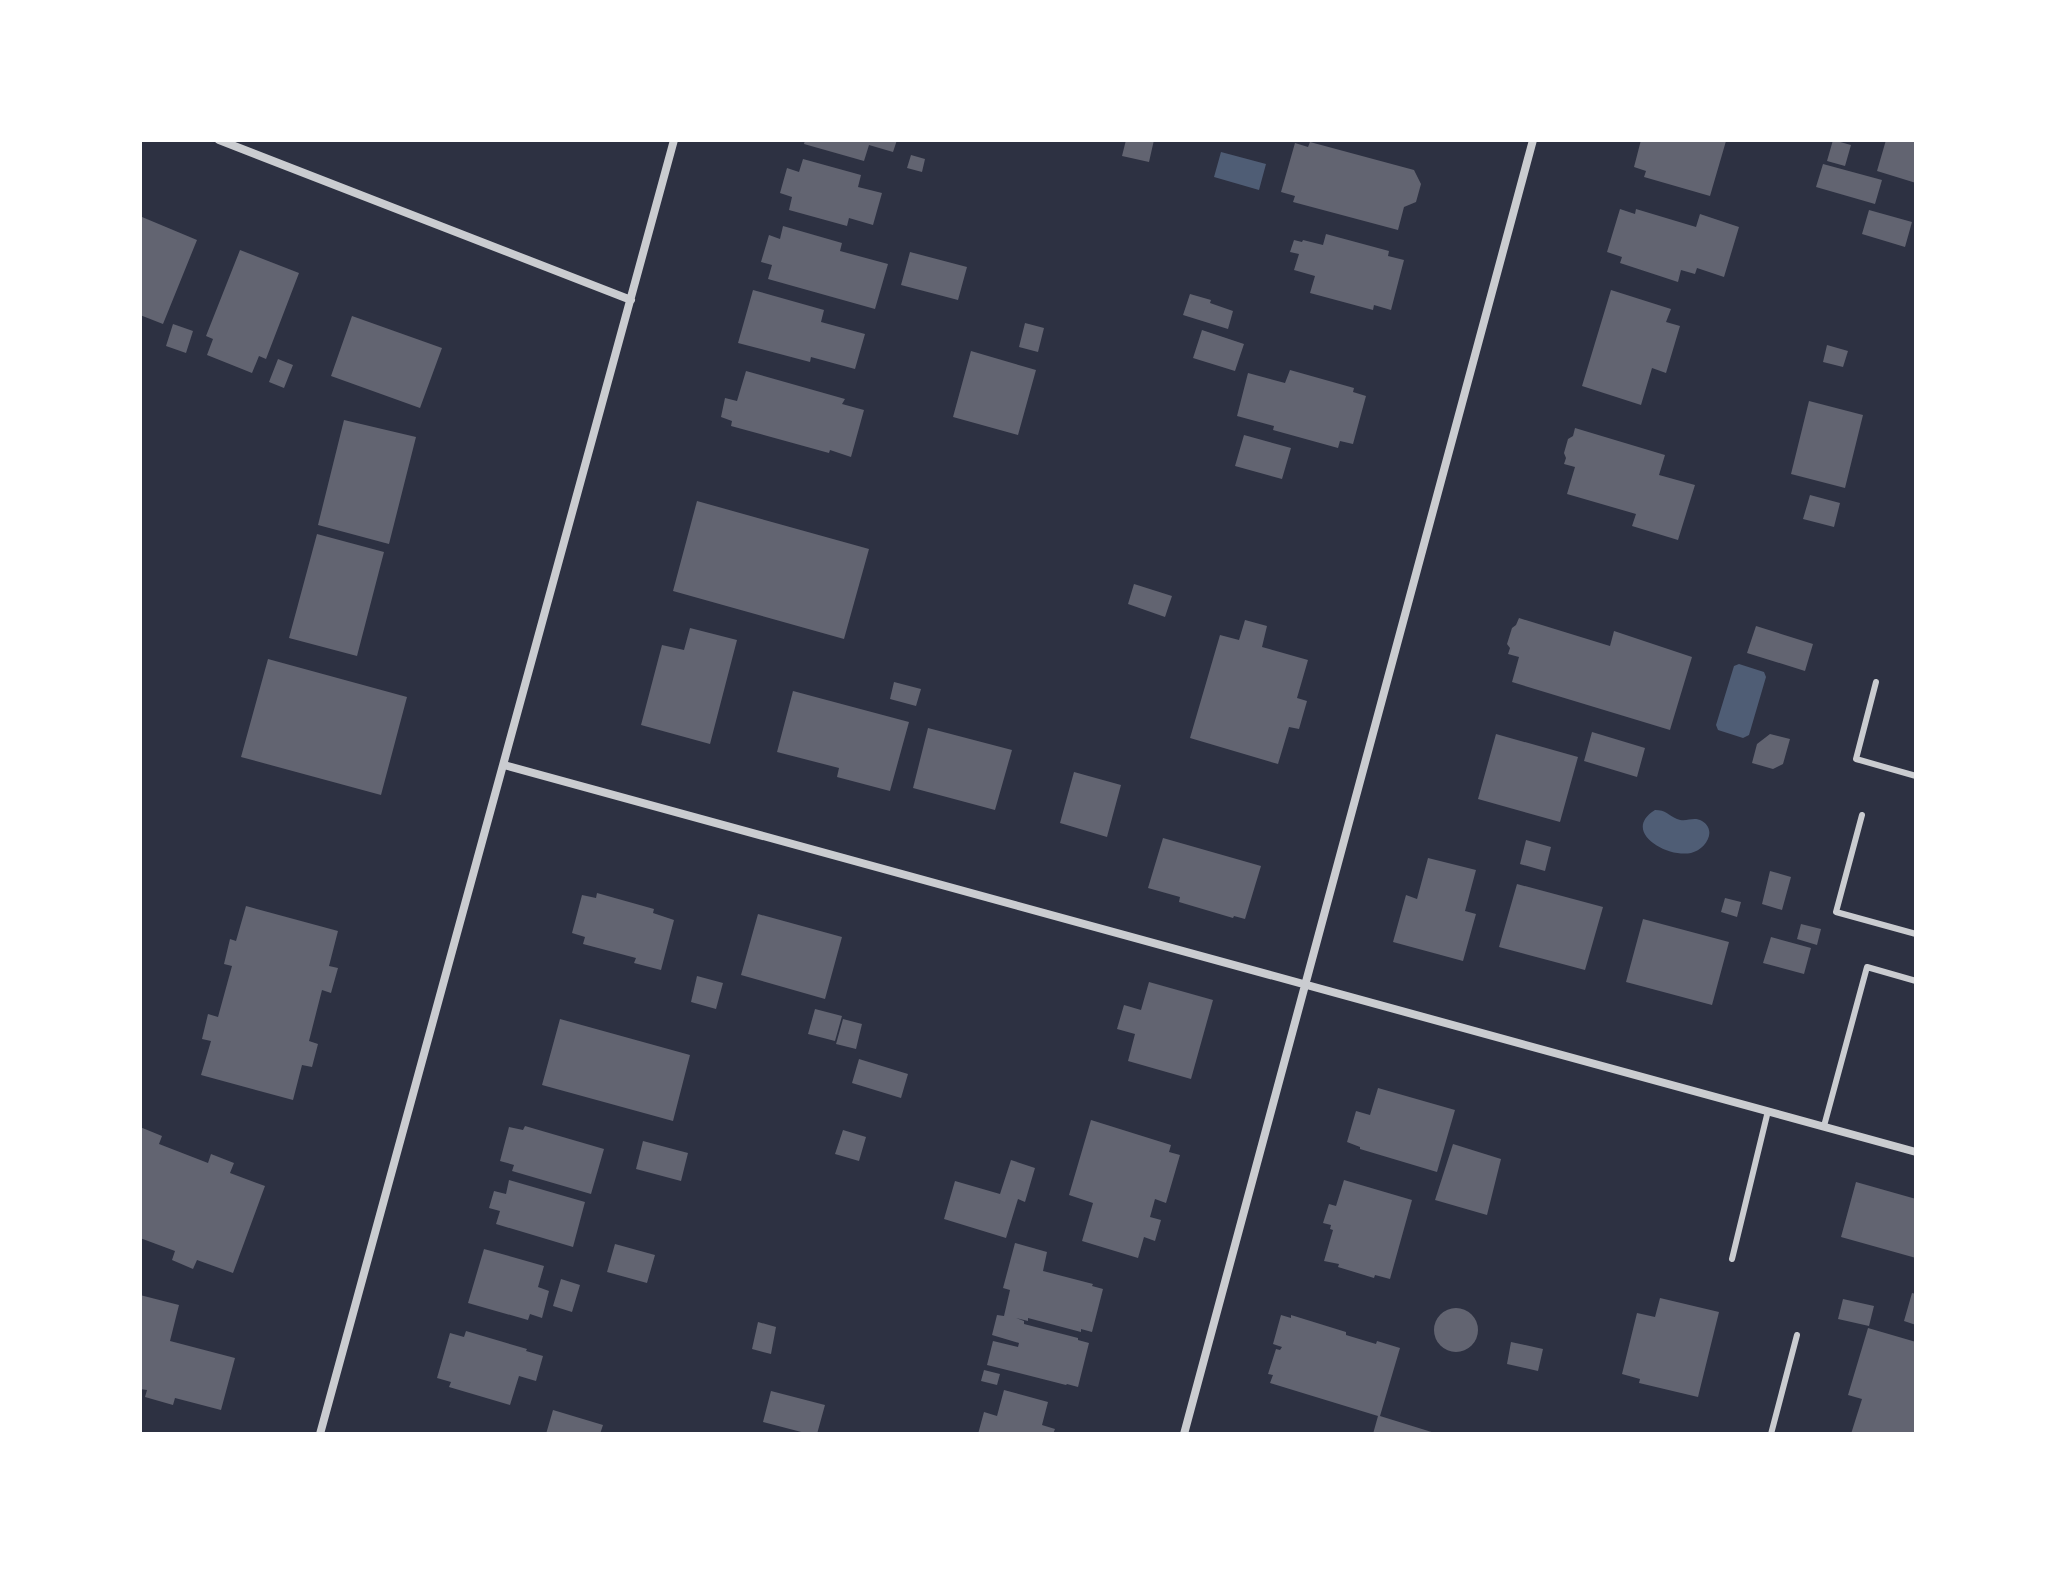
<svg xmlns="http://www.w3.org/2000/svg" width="2056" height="1574" viewBox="0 0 2056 1574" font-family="Arial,sans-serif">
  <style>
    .water { fill: #4f5d75 }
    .building { fill: #626471 }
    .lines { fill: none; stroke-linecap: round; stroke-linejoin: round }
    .service { stroke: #caccd0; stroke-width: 6 }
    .minor { stroke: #caccd0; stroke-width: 8 }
  </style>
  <rect width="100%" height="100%" fill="#2d3142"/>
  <path class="water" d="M1221,152L1266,164L1259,190L1214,177Z
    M1739,664L1764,672L1766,677L1749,735L1743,738L1718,730L1716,725L1734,666Z
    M1655,810C1666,810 1668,815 1677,819C1686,823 1693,816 1702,821C1718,831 1705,850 1691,853C1666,858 1621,831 1655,810Z"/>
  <path class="building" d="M805,140H897L893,152L869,145L864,161L804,144Z
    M1126,140H1154L1149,162L1122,156Z
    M1641,140L1726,141L1710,196L1644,177L1646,171L1634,167Z
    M1833,140L1851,145L1845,166L1827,161Z
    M1886,140H1916V183L1877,171Z
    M1310,142L1414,170L1421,184L1416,202L1404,207L1398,230L1293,202L1295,196L1281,192L1295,143L1308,147Z
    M911,155L925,159L922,172L907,168Z
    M803,159L861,175L858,187L882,193L873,225L849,218L847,226L789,210L792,197L780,193L787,168L799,172Z
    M1823,164L1882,180L1875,204L1816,187Z
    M1620,209L1635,214L1636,209L1696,227L1700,214L1739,227L1724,277L1697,268L1695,274L1681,270L1678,282L1620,263L1622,257L1607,252Z
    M1869,210L1912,222L1905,247L1862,234Z
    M142,217L197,240L163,324L140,315V222Z
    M783,226L842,243L840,251L888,264L875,309L768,279L772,265L761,262L769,235L780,239Z
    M1326,234L1389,251L1388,256L1404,260L1391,310L1374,305L1373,310L1310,293L1315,276L1294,270L1299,254L1290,252L1294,240L1302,242L1303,240L1323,245Z
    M240,250L299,273L266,359L259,356L252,373L207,355L213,339L206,336Z
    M910,252L967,267L958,300L901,285Z
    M753,290L824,310L821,322L865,334L855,369L811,357L810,362L738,343Z
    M1611,290L1671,309L1666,322L1680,326L1666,373L1652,368L1641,405L1582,386Z
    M1190,294L1211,300L1210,303L1233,311L1228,329L1183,315Z
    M352,316L442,348L420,408L331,376Z
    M1025,323L1044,328L1038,352L1019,347Z
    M173,324L193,331L186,353L166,346Z
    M1202,330L1244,344L1235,371L1193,358Z
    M1827,345L1848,351L1843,367L1823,362Z
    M971,351L1036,370L1018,435L953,417Z
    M278,359L293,365L284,388L269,382Z
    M1290,370L1354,388L1353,392L1366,396L1353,444L1340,441L1338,448L1273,430L1274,426L1237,416L1248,373L1285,383Z
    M746,371L845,399L842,404L864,410L851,457L830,450L829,453L731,426L732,421L721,417L725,398L737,401Z
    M1809,401L1863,415L1845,488L1791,474Z
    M344,420L416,437L389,544L318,525Z
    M1575,428L1665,455L1659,475L1695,485L1678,540L1632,526L1636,514L1567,494L1575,467L1564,464L1566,458L1564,453L1568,439L1573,436Z
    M1244,435L1291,448L1282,479L1235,466Z
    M1810,495L1840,503L1834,527L1803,519Z
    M697,501L869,549L844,639L673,591Z
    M317,534L384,552L357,656L289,638Z
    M1134,584L1172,596L1165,617L1128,604Z
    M1519,618L1610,646L1614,631L1692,657L1670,730L1512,682L1519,657L1508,654L1510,648L1507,644L1512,628L1516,625Z
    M1245,620L1267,626L1262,647L1308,660L1297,698L1307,701L1299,729L1289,727L1278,764L1190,738L1220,635L1239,640Z
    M1756,626L1813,644L1805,671L1747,653Z
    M690,628L737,640L710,744L641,725L662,645L684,650Z
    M268,659L407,697L381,795L241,757Z
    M894,682L921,689L916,706L890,699Z
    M793,691L909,722L890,791L837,777L839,768L777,752Z
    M928,728L1012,750L995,810L913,788Z
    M1592,732L1645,748L1637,777L1584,761Z
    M1496,734L1578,757L1560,822L1478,799Z
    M1770,734L1790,739L1783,764L1773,769L1752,763L1757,744Z
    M1074,772L1121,785L1107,837L1060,823Z
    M1163,838L1261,866L1245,919L1234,916L1233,918L1179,902L1180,897L1148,888Z
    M1526,840L1551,847L1545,871L1520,864Z
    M1428,858L1476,870L1465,911L1476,914L1463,961L1393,942L1406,895L1417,899Z
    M1770,871L1791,877L1782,910L1762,904Z
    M1517,884L1603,907L1585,970L1499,947Z
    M597,893L654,909L653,913L674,920L661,970L634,963L636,958L583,944L585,937L572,933L582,895L596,898Z
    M1725,898L1741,902L1737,917L1721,912Z
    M246,906L338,931L329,966L338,968L331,993L322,990L309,1041L318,1044L312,1067L302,1065L293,1100L201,1075L211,1041L202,1039L208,1014L218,1017L232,966L224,964L230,939L236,941Z
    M758,914L842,937L825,999L741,975Z
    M1643,919L1729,942L1712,1005L1626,982Z
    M1801,924L1821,929L1817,945L1797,939Z
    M1771,937L1811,948L1804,974L1763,963Z
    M697,976L723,983L716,1009L691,1002Z
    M1149,982L1213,1000L1191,1079L1128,1061L1135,1034L1117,1029L1124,1005L1141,1010Z
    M815,1009L842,1016L835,1041L808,1034Z
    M560,1019L690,1055L673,1121L542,1085Z
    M843,1019L862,1024L856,1049L836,1044Z
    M859,1059L908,1074L901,1098L852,1083Z
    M1378,1088L1455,1110L1437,1172L1360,1149V1147L1347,1142L1356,1111L1370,1115Z
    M1091,1120L1171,1145L1169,1152L1180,1155L1166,1203L1155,1199L1150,1217L1161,1220L1155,1241L1144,1237L1138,1258L1082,1241L1093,1203L1069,1195Z
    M525,1126L604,1149L591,1194L512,1171L514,1165L500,1161L509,1127L523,1130Z
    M140,1127L162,1136L159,1144L208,1163L211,1154L234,1163L230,1173L265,1186L233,1273L197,1260L193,1269L172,1260L175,1251L140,1238Z
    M843,1130L866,1137L859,1161L835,1154Z
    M643,1141L688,1153L681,1181L636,1169Z
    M1453,1144L1501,1159L1487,1215L1435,1200Z
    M1011,1160L1035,1168L1025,1202L1018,1199L1006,1238L944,1219L955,1181L1000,1194Z
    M509,1180L585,1202L573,1247L496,1224L500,1211L489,1208L494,1191L506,1194Z
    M1344,1180L1412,1200L1390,1279L1375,1275L1374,1278L1338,1267L1339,1264L1324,1261L1333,1230L1330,1229L1331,1225L1323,1223L1329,1204L1336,1206Z
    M1856,1182L1916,1199V1258L1841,1237Z
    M1015,1243L1047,1252L1043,1271L1093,1284L1092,1286L1103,1289L1092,1332L1081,1329V1332L1028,1318V1321L1016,1318L1024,1321V1324L1078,1338V1340L1089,1343L1078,1387L1067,1384L1066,1385L987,1365L993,1341L1018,1347L1019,1343L992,1335L997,1315L1004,1316L1010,1290L1003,1288Z
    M615,1244L655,1255L647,1283L607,1272Z
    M484,1249L544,1266L538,1287L549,1291L542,1318L530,1314L528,1320L468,1303Z
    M561,1279L580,1285L572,1312L553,1306Z
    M1912,1293L1916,1294V1325L1904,1321Z
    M140,1295L179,1305L170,1341L235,1358L221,1410L175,1398L173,1405L145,1397L147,1390L140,1389Z
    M1660,1298L1719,1312L1698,1397L1639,1383L1640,1379L1622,1374L1637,1313L1655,1317Z
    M1843,1299L1874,1306L1869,1326L1838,1319Z
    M1434 1330a22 22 0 1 1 44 0a22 22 0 1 1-44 0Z
    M1281,1315L1291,1318V1315L1346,1332V1335L1376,1344L1377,1341L1400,1348L1380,1416L1438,1434H1373L1378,1416L1270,1383L1273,1375L1268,1374L1276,1349L1280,1350L1282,1347L1273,1344Z
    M758,1322L776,1327L771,1354L752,1349Z
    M1868,1328L1916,1342V1434H1851L1862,1399L1848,1395Z
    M466,1331L527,1349L526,1351L543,1356L536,1381L519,1376L510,1405L449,1387L451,1382L437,1378L450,1333L464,1337Z
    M1511,1342L1543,1349L1538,1371L1507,1364Z
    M984,1370L1000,1374L997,1385L981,1381Z
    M1004,1390L1048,1402L1042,1425L1055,1429L1053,1434H978L984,1412L997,1416Z
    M771,1391L825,1405L817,1434H809L763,1422Z
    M553,1410L603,1425L600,1434H546Z"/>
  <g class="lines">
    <path class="service" d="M1876,682L1856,759L1916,776
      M1862,815L1836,912L1916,934
      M1824,1126L1867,967L1916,981
      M1732,1259L1768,1111
      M1771,1434L1797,1335"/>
    <path class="minor" d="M219,140L631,300
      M504,765L1916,1152
      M320,1434L674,140
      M1184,1434L1533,140"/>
  </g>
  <rect width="2056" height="1574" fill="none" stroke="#ffffff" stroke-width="284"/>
</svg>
